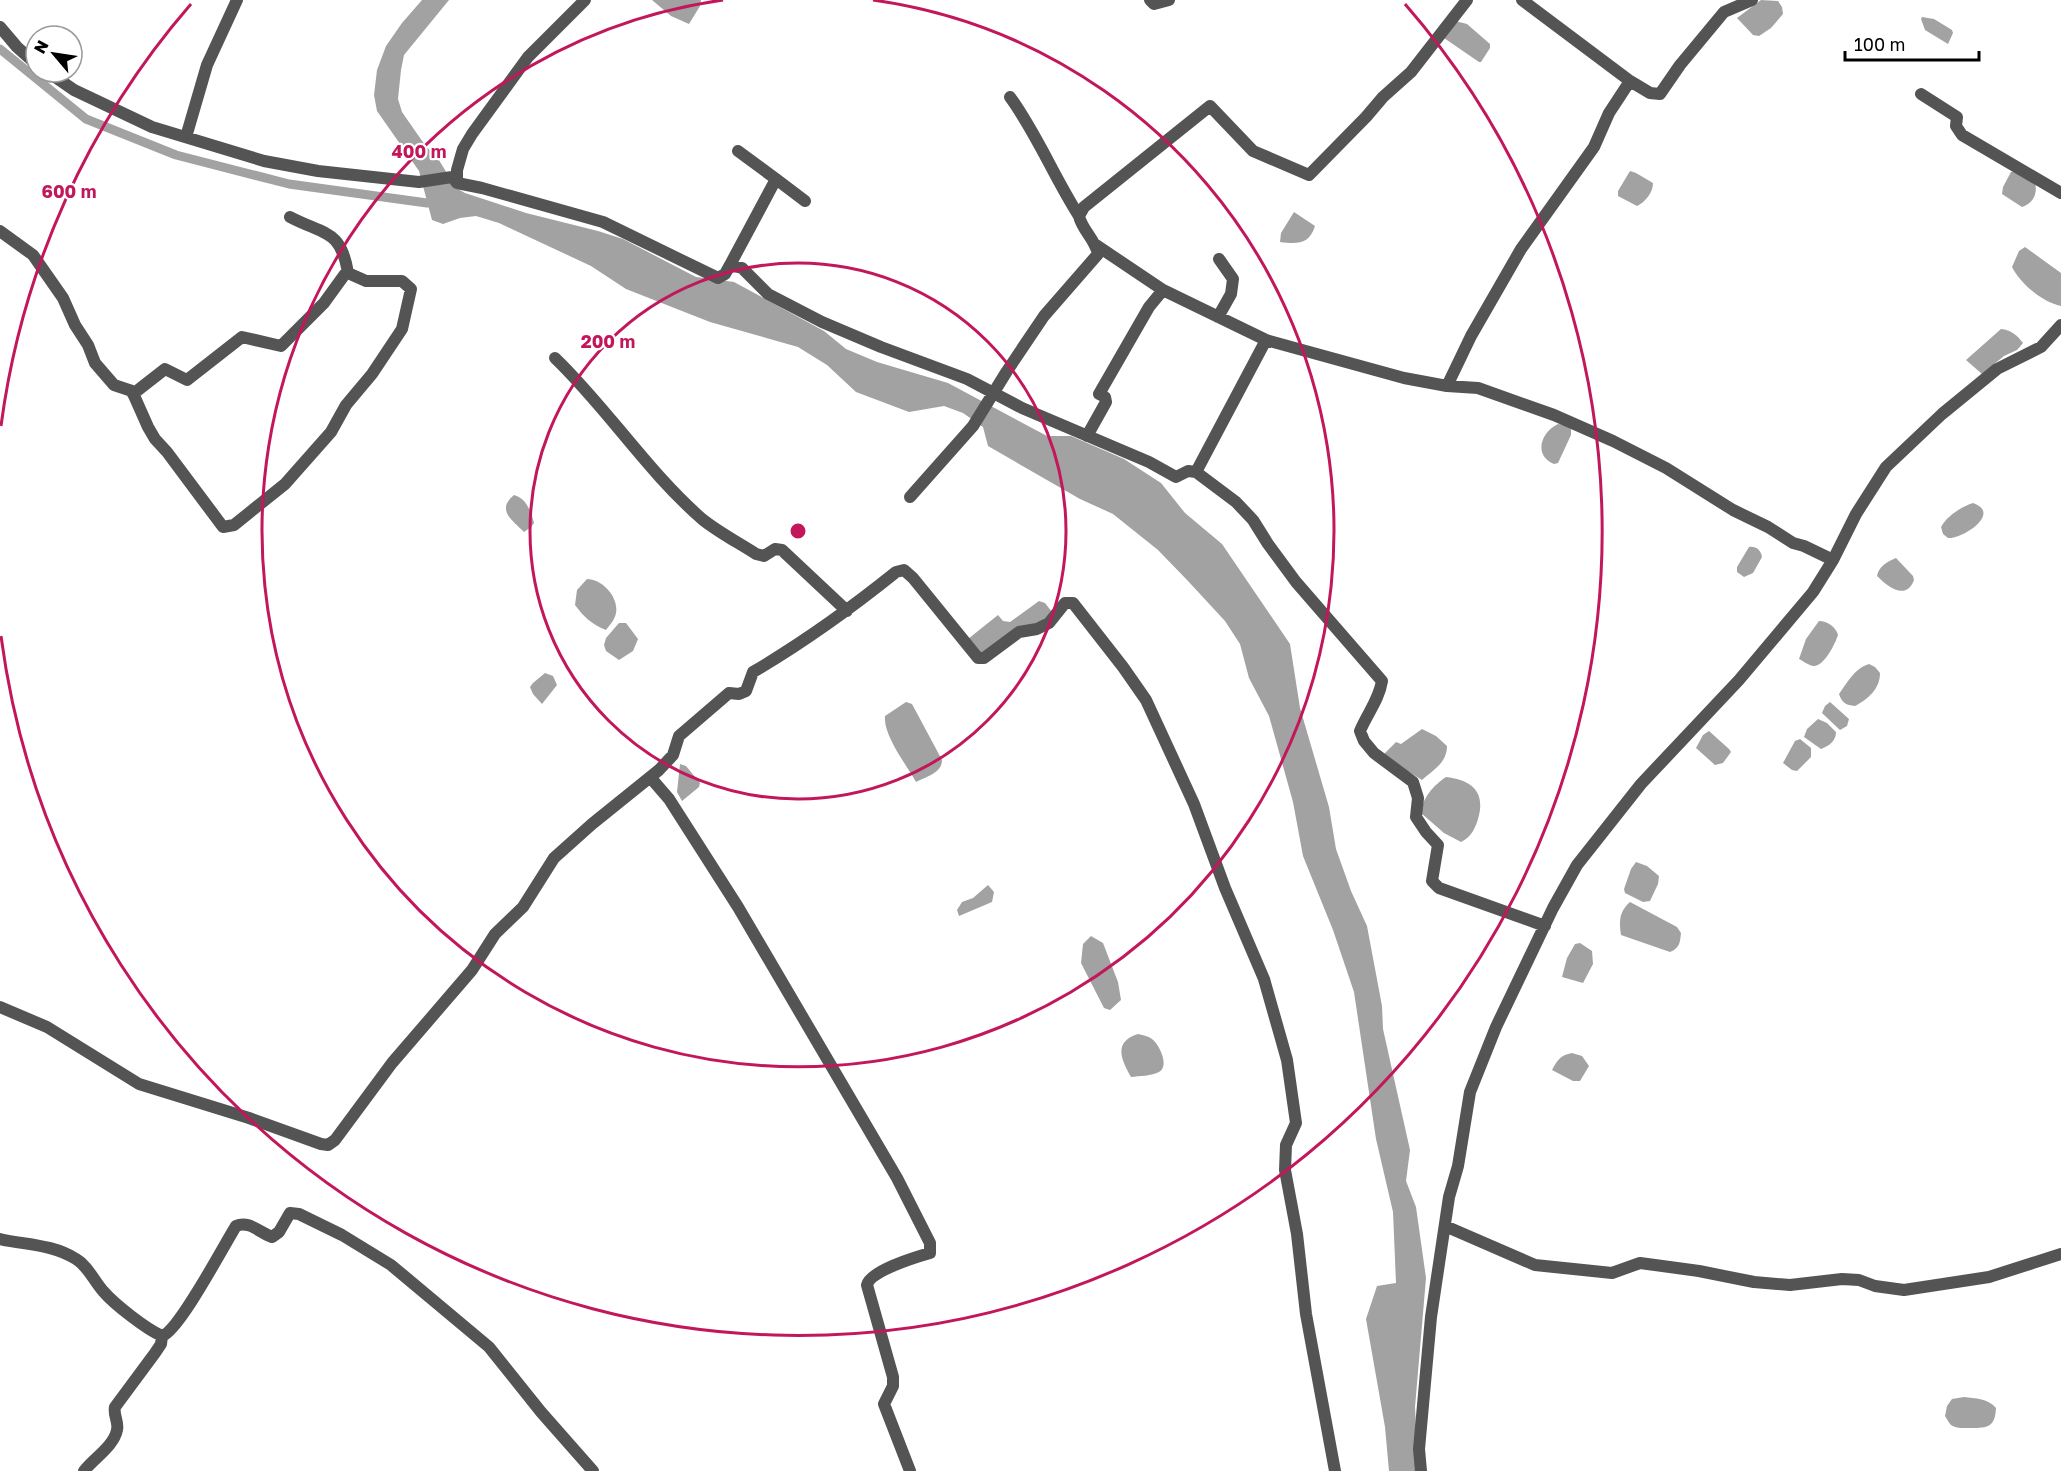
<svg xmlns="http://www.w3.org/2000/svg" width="2061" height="1471" viewBox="0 0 2061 1471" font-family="'Golos Text',sans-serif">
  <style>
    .water { fill: #a2a2a2 }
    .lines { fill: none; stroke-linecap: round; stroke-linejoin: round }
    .canal { stroke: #a2a2a2; stroke-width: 9 }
    .minor { stroke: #545454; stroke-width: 12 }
    .ring { fill: none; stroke: #c2185b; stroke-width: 3 }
    .centre { fill: #c2185b; stroke: #fff; stroke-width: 3 }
    .ring-label { font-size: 18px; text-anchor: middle; font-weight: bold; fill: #c2185b; stroke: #fff; stroke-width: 4.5; stroke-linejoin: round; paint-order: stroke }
  </style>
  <rect width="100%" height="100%" fill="#fff"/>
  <path class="water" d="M422,0H449L404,55L401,70L398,99L402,112L427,148L434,152L456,188L465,193L526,213L598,231L623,239L696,277L734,282L824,331L846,349L877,362L948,383L1047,436H1071L1124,459L1161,483L1185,513L1222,544L1290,644L1300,708L1329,807L1336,849L1351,891L1367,926L1382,1006L1383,1029L1410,1150L1406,1181L1416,1207L1426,1278L1415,1407L1418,1471H1389L1385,1427L1366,1319L1377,1286L1396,1283L1393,1212L1376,1139L1354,992L1333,930L1303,856L1293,802L1269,716L1249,678L1240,644L1225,621L1188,581L1158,550L1113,514L1080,499L988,446L983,427L963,413L944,406L909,412L856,392L827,365L798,347L710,322L626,289L591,266L499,223L476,216L460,218L443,224L432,220L419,171L377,111L374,95L377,70L386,46L402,23Z
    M652,0H701L700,6L689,24L671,16Z
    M1761,0L1778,1L1782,7L1783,14L1771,28L1759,36L1753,35L1737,18Z
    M1922,17L1934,19L1952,30L1953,33L1948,44L1925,30L1921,19Z
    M1455,21L1467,24L1490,44V48L1481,62H1479L1444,38Z
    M1630,171L1636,173L1653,183C1653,193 1645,202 1637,206L1618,196V191Z
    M2016,171L2035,183C2038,193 2033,204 2022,207L2002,194L2003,187L2011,172Z
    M1294,212L1315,226C1309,245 1297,244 1280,242L1281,233Z
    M2025,247L2061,273V306C2042,302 2020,283 2012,267L2019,251Z
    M2001,329C2011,330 2017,335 2023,343L2017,350L2004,356L1982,374L1966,360Z
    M1558,424L1566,425L1571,429V435L1558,463L1554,464C1533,455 1541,432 1558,424Z
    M514,495C526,498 531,511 534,523L531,527L524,532C512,520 496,510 514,495Z
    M1973,503C2002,513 1963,539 1948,538L1943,534L1941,527C1947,516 1961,507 1973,503Z
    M1749,547C1756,546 1761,550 1762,557L1753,573L1744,577L1737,572V567Z
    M1896,558L1913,576L1914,580C1906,601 1888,587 1877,576C1879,566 1887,562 1896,558Z
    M587,579C602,579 619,597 616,613C615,619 610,625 606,630C591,624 584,617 575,605L577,590Z
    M1039,601L1045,603L1052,612L1048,619L980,655L968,639L998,615L1003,621L1010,622Z
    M1819,621C1827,621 1836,627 1838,635C1835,644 1824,667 1813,666C1808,665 1803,661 1799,659L1806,639Z
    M619,623H626L638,639L633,651L619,660L606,651L604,645L606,638Z
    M1869,664L1875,667L1880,673C1880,689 1868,699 1855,706C1846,705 1842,703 1839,694C1847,683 1855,668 1869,664Z
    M545,673L553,676L557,685L542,704L533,694L530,687L533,683Z
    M906,702L912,704L942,760C942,773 926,777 916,782C906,764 883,735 885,716Z
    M1830,702L1849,719L1847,726L1840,730L1822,713L1825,706Z
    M1818,719L1827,723L1836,732C1836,741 1829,746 1821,749L1804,737L1807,729Z
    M1422,729L1436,736L1447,746C1447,763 1433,770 1422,780L1393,762L1384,754L1396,742L1401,744Z
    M1709,731L1729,749L1731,752L1723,763L1715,765L1696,748L1703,735Z
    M1800,739L1811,748V757L1797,771L1792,770L1783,763L1795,741Z
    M680,764L686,766L700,783L699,787L682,801L677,792Z
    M1446,777C1472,780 1486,792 1478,819C1475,829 1471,837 1461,842L1444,833L1421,813C1422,798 1434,785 1446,777Z
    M1636,862L1647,866L1659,876L1658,884L1650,901L1643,902L1625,893L1624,889L1631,869Z
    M988,885L994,892L992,902L959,916L957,910L962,902L973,898Z
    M1630,902L1677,927L1681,933C1680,942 1680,948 1670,952L1621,935C1619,921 1619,912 1630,902Z
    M1091,936L1103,943L1118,982L1121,1000L1110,1010L1104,1008L1081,963L1083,944Z
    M1580,943L1592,951L1593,964L1583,983L1562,977L1567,958L1575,944Z
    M1138,1034C1142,1035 1148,1036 1152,1039C1159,1044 1170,1066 1159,1072C1152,1076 1139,1076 1131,1077C1121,1059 1113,1042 1138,1034Z
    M1572,1053L1582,1056L1589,1066L1580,1081H1573L1552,1070C1557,1060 1561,1055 1572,1053Z
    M1964,1397C1975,1398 1989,1399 1996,1408C1995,1427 1988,1428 1971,1428C1965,1428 1956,1429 1951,1425C1949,1423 1947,1419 1945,1416L1947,1406L1952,1399Z"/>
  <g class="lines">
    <path class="canal" d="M0,49L86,119L176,155L289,184L427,203L439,201"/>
    <path class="minor" d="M1150,0L1154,4L1169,0
      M0,27L17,47L36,64
      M48,72L74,90L152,127L264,161L318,171L419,182L452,177L457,183L482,188L603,222L718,278L725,274L730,265L742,268L768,294L822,322L881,347L967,379L1022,408L1149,462L1176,477L1188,471L1196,472L1236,502L1253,520L1268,544L1296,582L1382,681C1379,700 1367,714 1360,731L1364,741L1374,753L1413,782L1418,798L1416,817L1426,832L1438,845L1432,881L1439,888L1545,926
      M1630,81L1650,93L1660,94L1680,65L1724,12L1752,0
      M1921,94L1957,117L1956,126L1962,135L2061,193
      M1010,97C1037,134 1054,177 1079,216
      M186,137L207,65L237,0
      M738,151L776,179
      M457,183V170L463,149L472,134L528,57L585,0
      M290,217C324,235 341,229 348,273
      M0,231L33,255L63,298L75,325L88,345L95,363L114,385L132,391L148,427L155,439L167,452L223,527L234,525L285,484L331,432L346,405L372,374L402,329L411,289L402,281H366L348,273L345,274L324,303L281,346L242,337L187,380L165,369L133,394
      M1096,245L1163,290
      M730,265L776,179L805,201
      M1218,317L1231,294L1233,279L1219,259
      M555,358C607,408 647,471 702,519C718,532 739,543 756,554L764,556L775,549L782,550L847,611
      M1447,386L1478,388L1554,415L1613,441L1666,468L1733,510L1768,527L1793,543L1804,546L1833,560
      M1087,436L1106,402L1105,397L1099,394L1149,307L1163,290L1266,340
      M1196,472L1266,340L1404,378L1447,386L1471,336L1521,249L1594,147L1609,113L1630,81L1522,0
      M910,497L973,426L1007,371L1044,316L1098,254C1095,239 1082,230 1079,216L1084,207L1210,106L1253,151L1309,175L1366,117L1383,97L1411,72L1467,0
      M650,777L669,799L738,907L897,1178L930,1243V1253C916,1257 870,1271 867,1285L893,1377V1386L884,1404L910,1471
      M0,1007L47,1027L139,1084L249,1118L321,1144L328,1145L335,1140L392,1063L472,970L495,934L523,907L554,858L592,824L659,770L673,755L679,736L729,693L739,694L746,691L753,672C804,642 850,609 896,572L904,570L913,578L978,658H984L1019,632L1037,629L1049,623L1065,603H1073L1123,667L1146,700L1194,804L1225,888L1264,979L1287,1060L1296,1123L1286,1145L1285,1170L1297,1234L1306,1314L1335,1471
      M1445,1226L1535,1265L1612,1273L1640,1263L1699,1271L1754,1282L1790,1285L1842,1279L1859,1280L1875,1286L1904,1290L1989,1277L2061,1254
      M0,1239C26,1245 52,1244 76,1259C88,1266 94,1281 103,1291C114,1304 146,1329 162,1336C179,1331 224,1245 236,1226C249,1220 260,1233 272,1237L279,1232L290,1213L299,1214L342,1235L391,1265L489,1347L541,1412L593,1471
      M84,1471C93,1459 114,1446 117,1430C119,1422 113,1415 115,1407L155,1353L161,1344L162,1336
      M1421,1471L1419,1449L1431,1317L1449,1197L1458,1166L1470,1092L1496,1027L1553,908L1577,865L1641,784L1739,680L1813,592L1833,560L1856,514L1886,467L1942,414L1997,369L2041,347L2061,325"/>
  </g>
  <g class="ring">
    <circle cx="798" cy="531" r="268"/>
    <path d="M873 0A536 536 0 1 1 723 0"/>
    <path d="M1 426A804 804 0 0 1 191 4M1405 4A804 804 0 1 1 1 636"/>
  </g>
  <circle cx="798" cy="531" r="9" class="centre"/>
  <g class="ring-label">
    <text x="419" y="158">400 m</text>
    <text x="69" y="198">600 m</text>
    <text x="608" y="348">200 m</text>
  </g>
  <g transform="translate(54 54) rotate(299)"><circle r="28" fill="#ffffff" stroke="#999999" stroke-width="1.5"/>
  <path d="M0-4.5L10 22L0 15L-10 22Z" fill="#000000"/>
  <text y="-9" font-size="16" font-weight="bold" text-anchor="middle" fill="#000000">N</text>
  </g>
  <path d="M1845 51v9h134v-9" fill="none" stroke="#000000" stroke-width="3"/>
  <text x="1854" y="51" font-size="18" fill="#000000" stroke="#ffffff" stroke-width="4.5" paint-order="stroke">100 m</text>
</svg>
